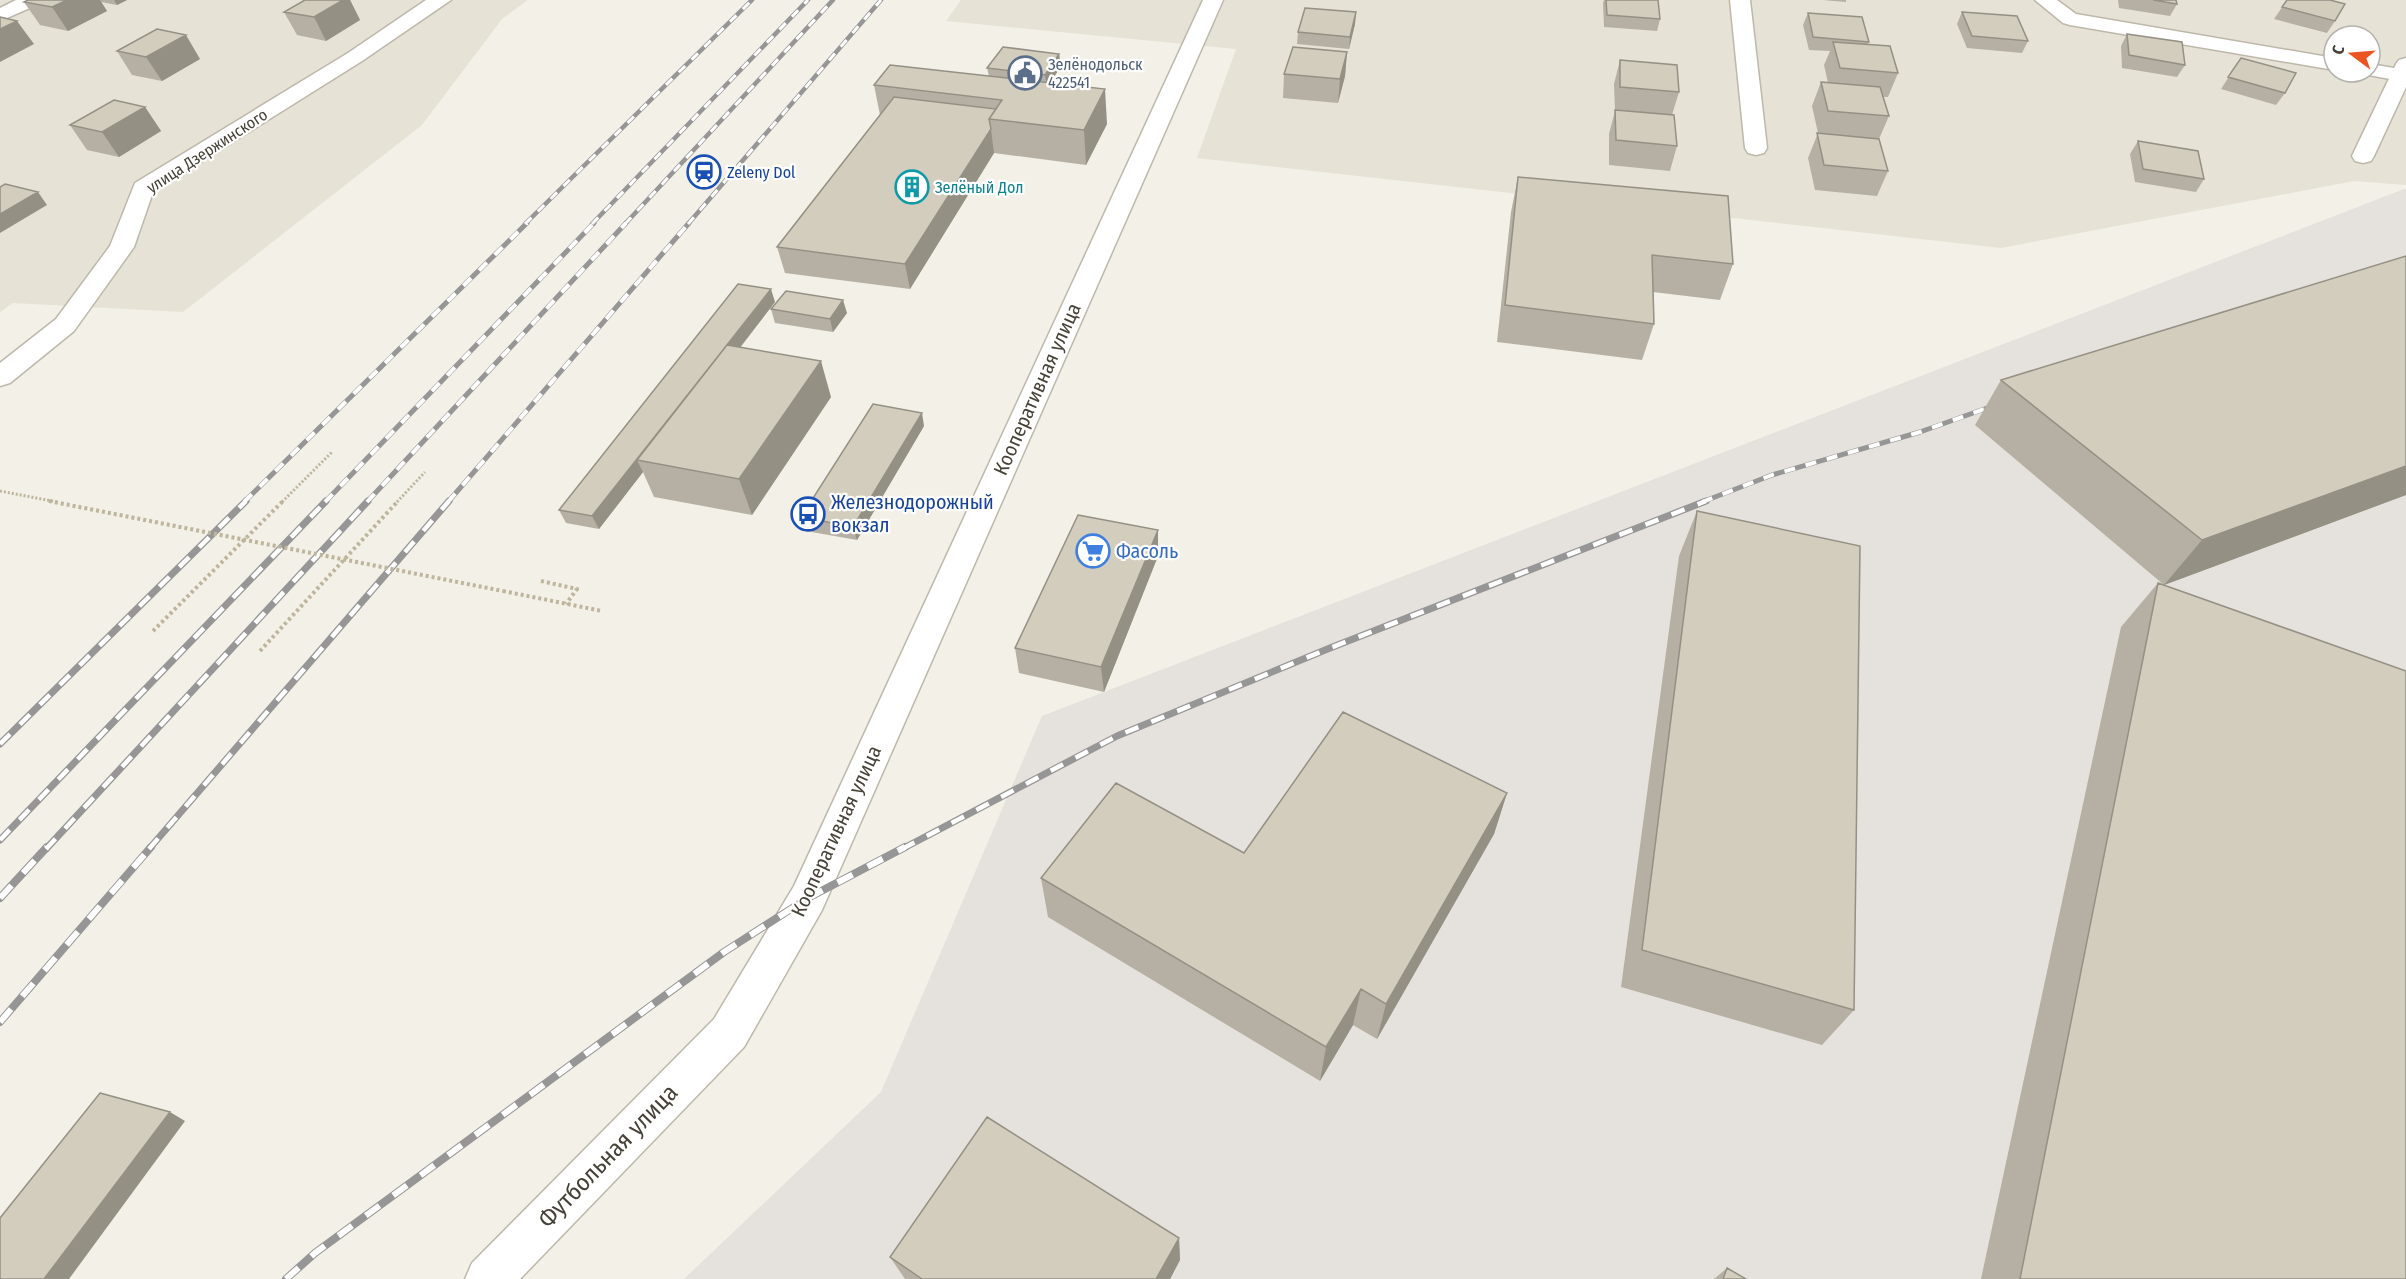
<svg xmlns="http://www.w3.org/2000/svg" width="2406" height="1279" viewBox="0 0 2406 1279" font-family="'Fira Sans Condensed',sans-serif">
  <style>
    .residential { fill: #e6e2d5; fill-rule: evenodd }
    .industrial { fill: #e5e1dc }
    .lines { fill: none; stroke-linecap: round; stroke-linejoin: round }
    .service-casing { stroke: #bdb8aa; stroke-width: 3 }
    .minor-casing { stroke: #bdb8aa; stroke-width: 3 }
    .tertiary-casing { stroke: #bdb8aa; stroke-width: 3 }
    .path-far1 { stroke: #beb59c; stroke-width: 3; stroke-dasharray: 2 2; stroke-linecap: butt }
    .path { stroke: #beb59c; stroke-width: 4; stroke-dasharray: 3 3; stroke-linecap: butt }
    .service { fill: #fff; fill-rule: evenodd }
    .minor { fill: #fff; fill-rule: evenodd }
    .tertiary { fill: #fff; fill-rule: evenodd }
    .rail-far3-casing { stroke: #969696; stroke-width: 4.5 }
    .rail-far2-casing { stroke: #969696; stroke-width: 5 }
    .rail-far1-casing { stroke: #969696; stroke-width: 7 }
    .rail-casing { stroke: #969696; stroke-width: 8 }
    .rail-far3 { stroke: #fff; stroke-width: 3; stroke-dasharray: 9; stroke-linecap: butt }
    .rail-far2 { stroke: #fff; stroke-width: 4; stroke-dasharray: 11; stroke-linecap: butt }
    .rail-far1 { stroke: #fff; stroke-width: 4.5; stroke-dasharray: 14; stroke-linecap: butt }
    .rail { stroke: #fff; stroke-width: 6; stroke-dasharray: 17; stroke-linecap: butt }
    .path-bridge-far1 { stroke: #beb59c; stroke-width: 3; stroke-dasharray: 2 2; stroke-linecap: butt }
    .path-bridge { stroke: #beb59c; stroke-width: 4; stroke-dasharray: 3 3; stroke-linecap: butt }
    .wall { fill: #b5b0a3 }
    .shaded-wall { fill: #949084 }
    .building { fill: #d3cdbd; stroke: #949084; stroke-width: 1.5 }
    .labels { text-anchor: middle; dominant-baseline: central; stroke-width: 4.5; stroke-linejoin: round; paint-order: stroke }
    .far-service-label { font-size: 16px; fill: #4e5e75; stroke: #fff; text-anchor: start }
    .far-street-label { font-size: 16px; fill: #454136; stroke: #fff }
    .far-transit-label { font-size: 16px; fill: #164399; stroke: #fff; text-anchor: start }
    .far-culture-label { font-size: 16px; fill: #0d838f; stroke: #fff; text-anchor: start }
    .street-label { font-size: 20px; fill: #454136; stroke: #fff }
    .transit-label { font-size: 20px; fill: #164399; stroke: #fff; text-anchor: start }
    .shop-label { font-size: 20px; fill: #366cbe; stroke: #fff; text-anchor: start }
    .near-street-label { font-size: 24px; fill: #454136; stroke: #fff }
  </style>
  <rect width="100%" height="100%" fill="#f2f0e7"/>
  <path class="residential" d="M0,0H528L502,19L422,125L183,312L13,303L0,312Z
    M961,0H2406V185L2354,181L2001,248L1197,158L1236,49L946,21ZM2334,36H2370V72H2334Z"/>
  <path class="industrial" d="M2404,189L2406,190V1279H684L881,1092L1042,716Z"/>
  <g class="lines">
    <defs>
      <path id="service" d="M2035,0H2057L2076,14L2334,58V70L2070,25L2063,23Z
        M2370,64L2406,70V80L2401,81L2363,74L2361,72H2370Z"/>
      <path id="minor" d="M16,0H42L39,4L0,21V8Z
        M426,0H451L362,61L153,192L134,247L74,331L10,383L0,386V363L56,319L110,246L135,183L348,53Z
        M1730,0H1750L1767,148L1764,153L1756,155L1748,153L1745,148Z
        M2406,58V87L2374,156L2371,161L2363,163L2355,161L2352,156L2396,64L2399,60Z"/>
      <path id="tertiary" d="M1203,0H1223L822,910L744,1047L520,1279H465L472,1263L714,1019L794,886Z"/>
    </defs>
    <use href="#service" class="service-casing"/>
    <use href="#minor" class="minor-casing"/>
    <use href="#tertiary" class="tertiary-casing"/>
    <path class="path-far1" d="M282,502L332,452
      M397,502L425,472"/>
    <path class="path" d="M541,581L577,589L566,604
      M503,591L602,611
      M153,631L283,501
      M260,651L398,501"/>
    <use href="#service" class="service"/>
    <use href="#minor" class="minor"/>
    <use href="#tertiary" class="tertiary"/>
    <defs>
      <path id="rail-far3" d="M525,224L752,0
        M592,224L808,0
        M625,224L833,0
        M688,224L881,0"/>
      <path id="rail-far2" d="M244,502L527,223
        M325,502L594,223
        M367,502L626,223
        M448,502L689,223
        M1702,502L1772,475L1920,432L2001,403"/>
      <path id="rail-far1" d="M0,744L246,501
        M0,840L326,501
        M46,849L368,501
        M149,849L449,501
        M902,849L1117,736L1330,648L1706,501"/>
      <path id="rail" d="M0,898L47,847
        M0,1022L151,847
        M286,1279L315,1253L724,952L808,898L905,847"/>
    </defs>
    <use href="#rail-far3" class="rail-far3-casing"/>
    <use href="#rail-far2" class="rail-far2-casing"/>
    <use href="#rail-far1" class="rail-far1-casing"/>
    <use href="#rail" class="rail-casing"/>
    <use href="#rail-far3" class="rail-far3"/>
    <use href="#rail-far2" class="rail-far2"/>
    <use href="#rail-far1" class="rail-far1"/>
    <use href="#rail" class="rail"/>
    <path class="path-bridge-far1" d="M0,491L57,502"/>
    <path class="path-bridge" d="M49,501L503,591"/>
  </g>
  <path class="wall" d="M28,0H127L117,5L101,2L107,11L68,31L40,25L24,2Z
    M305,0H350L360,20L326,41L297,35L284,12Z
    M1604,0H1658L1660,19L1657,31L1604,27L1603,3Z
    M1823,0H1846V2Z
    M2118,0H2176L2177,4L2170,16L2119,8Z
    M2287,0L2335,21L2327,33L2274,19Z
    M1356,12L1355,24L1349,49L1297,44L1298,32Z
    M1962,12L2028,41L2022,53L1967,48L1957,24Z
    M1808,13L1869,42L1868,44L1898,73L1888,97H1883L1889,116L1879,139L1888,171L1877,196L1815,190L1808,158L1818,133L1812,106L1821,82L1828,83L1824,65L1830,51L1809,50L1803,25Z
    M2127,34L2185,65L2177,77L2122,68L2121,46Z
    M117,51L200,59L162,81L132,75Z
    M1347,52L1345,76L1338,103L1283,98L1284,74Z
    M1059,54L1061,66L1050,83L1107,124L1086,165L994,153L910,289L785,273L777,247L880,115L874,85L989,76L987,68Z
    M2241,58L2285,93L2276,105L2221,89Z
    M1620,60L1679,92L1672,115L1677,146L1670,171L1609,165V134L1615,111L1614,84Z
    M145,107L161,131L119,157L87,150L70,125Z
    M2138,141L2204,179L2196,192L2135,182L2130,154Z
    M1518,177L1733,264L1720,300L1653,292L1654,324L1642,360L1497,342L1511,212Z
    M775,302L740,348L831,397L752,515L654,497L643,472L599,529L566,523L559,510Z
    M771,309L847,313L833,332L775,323Z
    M2001,380L2406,495L2164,585L1975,425Z
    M924,426L857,540L806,531L801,517Z
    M1697,511L1854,1010L1822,1045L1621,987L1679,556Z
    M1158,530V556L1104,692L1019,673L1015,648Z
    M2158,583L2406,1279H1981L2121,627Z
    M1507,793L1494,834L1377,1039L1353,1025L1320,1081L1048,917L1041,878L1244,853Z
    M1179,1238L1180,1260L1170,1279H905L890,1257Z
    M1727,1268L1746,1279H1714Z"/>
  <path class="shaded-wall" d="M67,0H100L107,11L68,31L52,7Z
    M114,0H127L117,5Z
    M343,0H350L360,20L326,41L314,17Z
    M1356,12L1355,24L1349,49L1350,37Z
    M17,21L34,44L0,62V29Z
    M186,35L200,59L162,81L146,57Z
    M1347,52L1345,76L1338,103L1340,79Z
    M1059,54L1061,66L1047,88L1045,75Z
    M1105,89L1107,124L1086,165L1084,130Z
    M145,107L161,131L119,157L102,132Z
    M991,129L994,153L910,289L905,264Z
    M38,192L47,205L0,233V214Z
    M771,289L775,302L650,463L637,460L643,472L599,529L592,516Z
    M843,300L847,313L833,332L830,319Z
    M821,361L831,397L752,515L739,479Z
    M922,413L924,426L857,540L853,527Z
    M2406,466V495L2164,585L2202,540Z
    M1158,530V556L1104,692L1101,667Z
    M1507,793L1494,834L1377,1039L1386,1004Z
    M1361,989L1353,1025L1320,1081L1326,1047Z
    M170,1112L185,1121L69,1279H44Z
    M1179,1238L1180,1260L1170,1279H1156Z"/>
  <path class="building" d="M28,0H67L52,7L24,2Z
    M305,0H343L314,17L284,12Z
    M1606,0H1658L1660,19L1607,15Z
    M2153,0H2176L2177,4Z
    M2287,0H2330L2345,4L2335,21L2282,7Z
    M1305,8L1356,12L1350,37L1298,32Z
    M1962,12L2017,16L2028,41L1972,36Z
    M1808,13L1862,17L1869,42L1813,37Z
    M0,17L17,21L0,29Z
    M157,29L186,35L146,57L117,51Z
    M2127,34L2182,42L2185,65L2129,55Z
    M1833,42L1890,46L1898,73L1840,68Z
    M1003,47L1059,54L1045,75L987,68Z
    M1293,47L1347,52L1340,79L1284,74Z
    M2241,58L2296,73L2285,93L2228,77Z
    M1620,60L1677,65L1679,92L1620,87Z
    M890,65L1105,89L1084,130L989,119L1002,100L874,85Z
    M1821,82L1880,87L1889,116L1828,111Z
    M894,97L996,109L989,119L991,129L905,264L777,247Z
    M114,100L145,107L102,132L70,125Z
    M1615,110L1674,115L1677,146L1616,140Z
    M1817,133L1879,139L1888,171L1824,165Z
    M2138,141L2198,151L2204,179L2143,169Z
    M1518,177L1728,196L1733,264L1652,255L1654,324L1505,305Z
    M5,184L38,192L0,214V187Z
    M2406,256V466L2202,540L2001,380Z
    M738,284L771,289L592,516L559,510Z
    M786,291L843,300L830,319L771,309Z
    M727,345L821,361L739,479L637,460Z
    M873,404L922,413L853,527L801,517Z
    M1697,511L1860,546L1854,1010L1642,950Z
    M1078,515L1158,530L1101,667L1015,648Z
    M2158,583L2406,671V1279H2020Z
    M1343,712L1507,793L1386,1004L1361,989L1326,1047L1041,878L1116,783L1244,853Z
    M100,1093L170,1112L44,1279H0V1218Z
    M987,1117L1179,1238L1156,1279H922L890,1257Z
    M1727,1268L1746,1279H1723Z"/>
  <defs>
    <symbol id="civic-ring" viewBox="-11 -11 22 22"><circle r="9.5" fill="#fff" stroke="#5c6f8a" stroke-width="1.5"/><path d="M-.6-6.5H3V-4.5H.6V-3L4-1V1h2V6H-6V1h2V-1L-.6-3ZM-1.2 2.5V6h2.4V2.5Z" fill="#5c6f8a"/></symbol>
    <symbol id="station-ring" viewBox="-11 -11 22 22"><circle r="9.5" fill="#fff" stroke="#1a4fb4" stroke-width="1.5"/><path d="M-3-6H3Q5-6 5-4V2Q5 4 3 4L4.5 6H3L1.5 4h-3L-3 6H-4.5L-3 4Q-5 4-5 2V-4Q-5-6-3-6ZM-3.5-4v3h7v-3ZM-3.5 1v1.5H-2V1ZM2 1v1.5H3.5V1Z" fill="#1a4fb4"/></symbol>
    <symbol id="building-ring" viewBox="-11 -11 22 22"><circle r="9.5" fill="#fff" stroke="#0f9aa8" stroke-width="1.5"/><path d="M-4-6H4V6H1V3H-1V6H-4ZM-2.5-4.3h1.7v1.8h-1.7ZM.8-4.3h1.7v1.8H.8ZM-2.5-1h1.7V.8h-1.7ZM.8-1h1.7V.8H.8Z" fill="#0f9aa8"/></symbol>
    <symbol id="bus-ring" viewBox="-11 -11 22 22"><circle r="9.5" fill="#fff" stroke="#1a4fb4" stroke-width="1.5"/><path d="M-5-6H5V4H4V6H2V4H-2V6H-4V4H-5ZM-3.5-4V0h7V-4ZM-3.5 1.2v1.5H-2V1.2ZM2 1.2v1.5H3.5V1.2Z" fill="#1a4fb4"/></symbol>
    <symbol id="supermarket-ring" viewBox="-11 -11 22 22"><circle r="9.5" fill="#fff" stroke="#3f7fe0" stroke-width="1.5"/><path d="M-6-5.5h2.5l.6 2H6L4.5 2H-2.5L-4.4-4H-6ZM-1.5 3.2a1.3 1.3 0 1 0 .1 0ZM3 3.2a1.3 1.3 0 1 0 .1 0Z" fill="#3f7fe0"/></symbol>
  </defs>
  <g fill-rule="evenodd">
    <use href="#civic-ring" x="1006" y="54" width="38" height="38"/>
    <use href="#station-ring" x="685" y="153" width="38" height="38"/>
    <use href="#building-ring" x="893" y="168" width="38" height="38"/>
    <use href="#bus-ring" x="789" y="495" width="38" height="38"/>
    <use href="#supermarket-ring" x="1074" y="532" width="38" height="38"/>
  </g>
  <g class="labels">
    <g class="far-service-label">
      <text x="1048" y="64">Зелёнодольск<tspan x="1048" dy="18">422541</tspan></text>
    </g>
    <g class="far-street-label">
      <text transform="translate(207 151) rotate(-33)">улица Дзержинского</text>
    </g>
    <g class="far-transit-label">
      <text x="727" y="172">Zeleny Dol</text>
    </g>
    <g class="far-culture-label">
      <text x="935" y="187">Зелёный Дол</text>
    </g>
    <g class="street-label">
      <text transform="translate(1037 389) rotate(-66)">Кооперативная улица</text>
      <text transform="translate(836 831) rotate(-65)">Кооперативная улица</text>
    </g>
    <g class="transit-label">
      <text x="831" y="502">Железнодорожный<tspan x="831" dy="23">вокзал</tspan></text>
    </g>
    <g class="shop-label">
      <text x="1116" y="551">Фасоль</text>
    </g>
    <g class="near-street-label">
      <text transform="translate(608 1156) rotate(-46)">Футбольная улица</text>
    </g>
  </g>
  <g transform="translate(2352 54) rotate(286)"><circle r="28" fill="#ffffff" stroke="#b5b3af" stroke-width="1.5"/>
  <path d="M0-4.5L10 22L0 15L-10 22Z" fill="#ee5422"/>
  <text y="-9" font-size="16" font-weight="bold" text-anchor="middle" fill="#454136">С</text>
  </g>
</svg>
